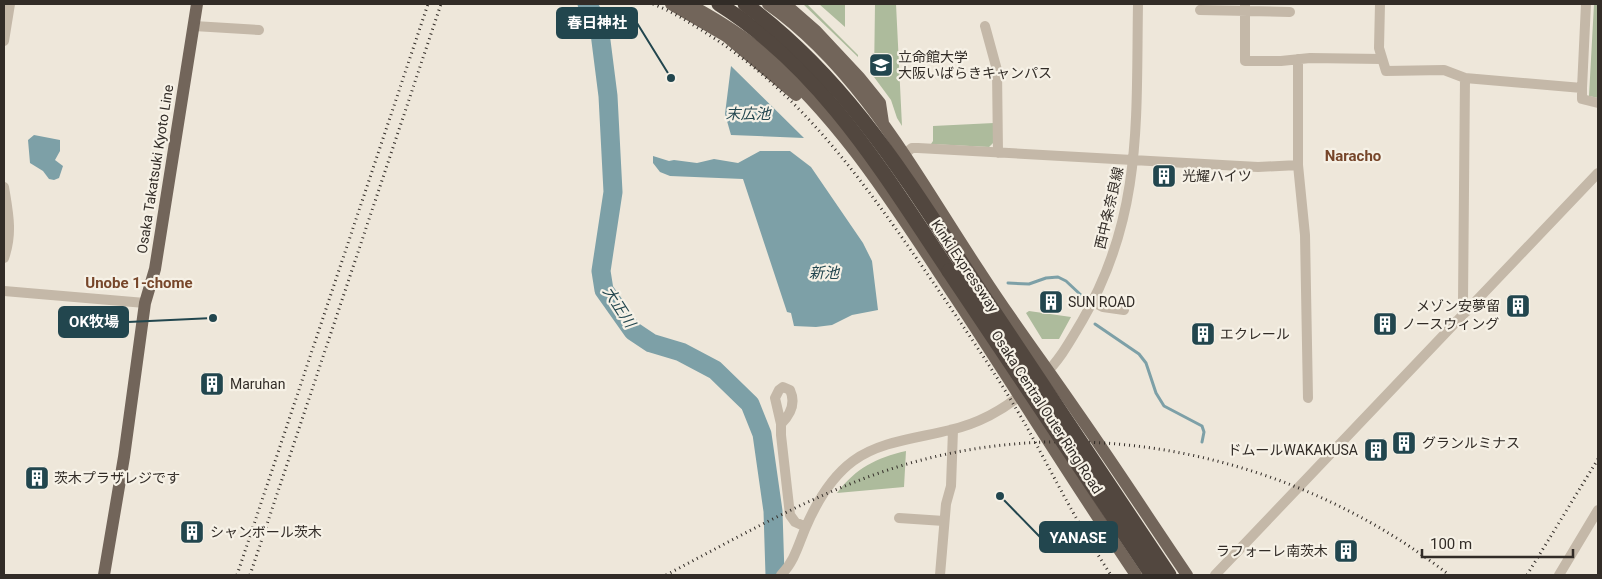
<svg xmlns="http://www.w3.org/2000/svg" width="1602" height="579" viewBox="0 0 1602 579" font-family="Roboto,'Noto Sans JP',sans-serif">
  <style>
    .green { fill: #adbb9c }
    .water { fill: #7da0a7 }
    .lines { fill: none; stroke-linecap: round; stroke-linejoin: round }
    .stream { stroke: #7da0a7; stroke-width: 3 }
    .river { stroke: #7da0a7; stroke-width: 19 }
    .minor { stroke: #c4b8a8; stroke-width: 10 }
    .major { stroke: #72655a; stroke-width: 12 }
    .highway { stroke: #52473f; stroke-width: 15 }
    .rail { stroke: #322c27; stroke-width: 3; stroke-dasharray: 1 4; stroke-linecap: butt }
    .highway-bridge { stroke: #52473f; stroke-width: 15 }
    .labels { text-anchor: middle; dominant-baseline: central; stroke-width: 4.5; stroke-linejoin: round; paint-order: stroke }
    .poi-label { font-size: 14px; fill: #322c27; stroke: #f6f1e6; text-anchor: start }
    .street-label { font-size: 14px; fill: #322c27; stroke: #f6f1e6 }
    .water-label { font-size: 15px; font-style: italic; fill: #22464e; stroke: #f6f1e6 }
    .neighbourhood-label { font-size: 15px; font-weight: bold; fill: #77462a; stroke: #f6f1e6 }
    .leader { fill: none; stroke: #22464e; stroke-width: 2 }
    .callout-dot { fill: #22464e; stroke: #f6f1e6; stroke-width: 2 }
    .callout { fill: #22464e; stroke: #22464e; stroke-width: 2 }
    .callout-label { font-size: 15px; text-anchor: middle; font-weight: bold; fill: #fff }
  </style>
  <rect width="100%" height="100%" fill="#eee7da"/>
  <path class="green" d="M803,4H807L858,55V57Z
    M819,4H845V27Z
    M875,4H896L902,126L897,118L891,100L874,77Z
    M1594,4H1598V98L1589,96Z
    M994,123V142L989,147L931,144L933,141V126Z
    M1029,311L1071,317L1059,339H1042L1026,313Z
    M906,451L904,487L837,493C856,468 876,458 906,451Z"/>
  <path class="water" d="M731,66L804,138L731,135L725,114Z
    M34,135L60,140V151L55,160L63,166L59,178L54,180L49,179L43,171L30,163L28,140Z
    M760,151H790L811,167L863,243L872,261L878,310L852,315L832,325L816,327L794,326L791,313L787,312L743,179L670,176L660,172L653,163V156L669,161L674,160L697,163L714,159L738,163Z"/>
  <g class="lines">
    <path class="stream" d="M1008,283L1029,284L1046,278L1058,277L1066,281L1082,296
      M1095,324L1139,354L1146,363L1156,393L1164,406L1202,426L1204,432L1202,442"/>
    <path class="river" d="M587,4L595,17L600,33L608,96L613,192L601,271L604,290L633,331L651,343L681,352L715,370L750,404L762,434L773,511L775,575"/>
    <path class="minor" d="M1245,4V61H1281L1310,58L1381,59
      M1380,4L1379,48L1386,71L1444,70L1465,78L1582,88L1586,4
      M1200,10L1290,12
      M194,26L259,30
      M985,26L997,70L998,153
      M4,41L10,4
      M1298,59V165L1305,235L1308,398
      M1465,78L1463,301L1466,312
      M1582,88V99L1598,103
      M903,155L912,148H918L1258,167L1298,165
      M4,187C8,212 13,233 4,258
      M4,291L145,303
      M1093,302L1103,307L1124,310
      M1043,376C1060,360 1070,341 1082,321C1143,216 1136,120 1138,4
      M781,424C791,414 796,403 790,390L783,387L779,390L775,398L781,424V435L790,515L795,522L806,527
      M899,518L944,521
      M781,575C794,562 798,546 805,529C816,503 830,478 853,461C880,441 919,438 950,430C977,424 1004,410 1024,392
      M940,575L946,504L951,486L953,430
      M1215,575L1598,173
      M1559,575L1598,510"/>
    <path class="major" d="M671,4L726,36L796,95
      M689,4C712,17 735,30 756,47C839,115 896,208 955,297C1016,389 1074,483 1136,575
      M768,4C863,71 919,181 982,275C1013,323 1047,368 1079,415C1116,468 1151,522 1187,575
      M785,4L816,31L859,77L880,103L883,123
      M104,575L124,457L145,303L155,269L197,4"/>
    <path class="highway" d="M719,4C822,69 883,172 949,271"/>
    <path class="rail" d="M653,4C671,11 689,22 706,33C804,94 870,191 935,285C967,332 1001,381 1029,431C1056,480 1080,529 1111,575
      M237,575L428,4
      M250,575L441,4
      M666,575C744,534 822,489 907,464C1092,410 1299,457 1449,575
      M1527,575L1598,459"/>
    <path class="highway-bridge" d="M745,4C848,80 907,180 976,285C1041,382 1105,479 1169,575
      M949,271L1152,575"/>
  </g>
  <defs>
    <symbol id="university-square" viewBox="-11 -11 22 22"><rect x="-9" y="-9" width="18" height="18" rx="4" fill="#22464e" stroke="#f6f1e6"/><path d="M0-5L7-2L0 1L-7-2ZM-4 1L0 2.5L4 1V4Q0 6-4 4Z" fill="#fff"/></symbol>
    <symbol id="building-square" viewBox="-11 -11 22 22"><rect x="-9" y="-9" width="18" height="18" rx="4" fill="#22464e" stroke="#f6f1e6"/><path d="M-4-6H4V6H1V3H-1V6H-4ZM-2.5-4.3h1.7v1.8h-1.7ZM.8-4.3h1.7v1.8H.8ZM-2.5-1h1.7V.8h-1.7ZM.8-1h1.7V.8H.8Z" fill="#fff"/></symbol>
  </defs>
  <g fill-rule="evenodd">
    <use href="#university-square" x="867" y="51" width="28" height="28"/>
    <use href="#building-square" x="1150" y="162" width="28" height="28"/>
    <use href="#building-square" x="1037" y="288" width="28" height="28"/>
    <use href="#building-square" x="1504" y="292" width="28" height="28"/>
    <use href="#building-square" x="1371" y="310" width="28" height="28"/>
    <use href="#building-square" x="1189" y="320" width="28" height="28"/>
    <use href="#building-square" x="198" y="370" width="28" height="28"/>
    <use href="#building-square" x="1390" y="429" width="28" height="28"/>
    <use href="#building-square" x="1362" y="436" width="28" height="28"/>
    <use href="#building-square" x="23" y="464" width="28" height="28"/>
    <use href="#building-square" x="178" y="518" width="28" height="28"/>
    <use href="#building-square" x="1332" y="537" width="28" height="28"/>
  </g>
  <g class="labels">
    <g class="poi-label">
      <text x="898" y="57">立命館大学<tspan x="898" dy="16">大阪いばらきキャンパス</tspan></text>
      <text x="1182" y="176">光耀ハイツ</text>
      <text x="1068" y="302">SUN ROAD</text>
      <text x="1500" y="306" text-anchor="end">メゾン安夢留</text>
      <text x="1402" y="324">ノースウィング</text>
      <text x="1220" y="334">エクレール</text>
      <text x="230" y="384">Maruhan</text>
      <text x="1422" y="443">グランルミナス</text>
      <text x="1358" y="450" text-anchor="end">ドムールWAKAKUSA</text>
      <text x="54" y="478">茨木プラザレジです</text>
      <text x="210" y="532">シャンボール茨木</text>
      <text x="1328" y="551" text-anchor="end">ラフォーレ南茨木</text>
    </g>
    <g class="street-label">
      <text transform="translate(155 169) rotate(-81)">Osaka Takatsuki Kyoto Line</text>
      <text transform="translate(1109 208) rotate(-77)">西中条奈良線</text>
      <text transform="translate(965 266) rotate(56)">Kinki Expressway</text>
      <text transform="translate(1047 412) rotate(57)">Osaka Central Outer Ring Road</text>
    </g>
    <g class="water-label">
      <text x="748" y="114">末広池</text>
      <text x="824" y="273">新池</text>
      <text transform="translate(619 307) rotate(57)">大正川</text>
    </g>
    <g class="neighbourhood-label">
      <text x="1353" y="156">Naracho</text>
      <text x="139" y="283">Unobe 1-chome</text>
    </g>
  </g>
  <path class="leader" d="M671 78L637 23M213 318L128 322M1000 496L1040 537"/>
  <g class="callout-dot">
    <circle cx="671" cy="78" r="5"/>
    <circle cx="213" cy="318" r="5"/>
    <circle cx="1000" cy="496" r="5"/>
  </g>
  <g class="callout">
    <rect x="557" y="8" width="80" height="30" rx="5"/>
    <rect x="59" y="307" width="69" height="30" rx="5"/>
    <rect x="1040" y="522" width="77" height="30" rx="5"/>
  </g>
  <g class="callout-label">
    <text x="597" y="28">春日神社</text>
    <text x="94" y="327">OK牧場</text>
    <text x="1078" y="543">YANASE</text>
  </g>
  <rect width="1602" height="579" fill="none" stroke="#322c27" stroke-width="10"/>
  <path d="M1422 549v8h151v-8" fill="none" stroke="#322c27" stroke-width="2.5"/>
  <text x="1430" y="549" font-size="15" fill="#322c27" stroke="#f6f1e6" stroke-width="4" paint-order="stroke">100 m</text>
</svg>
